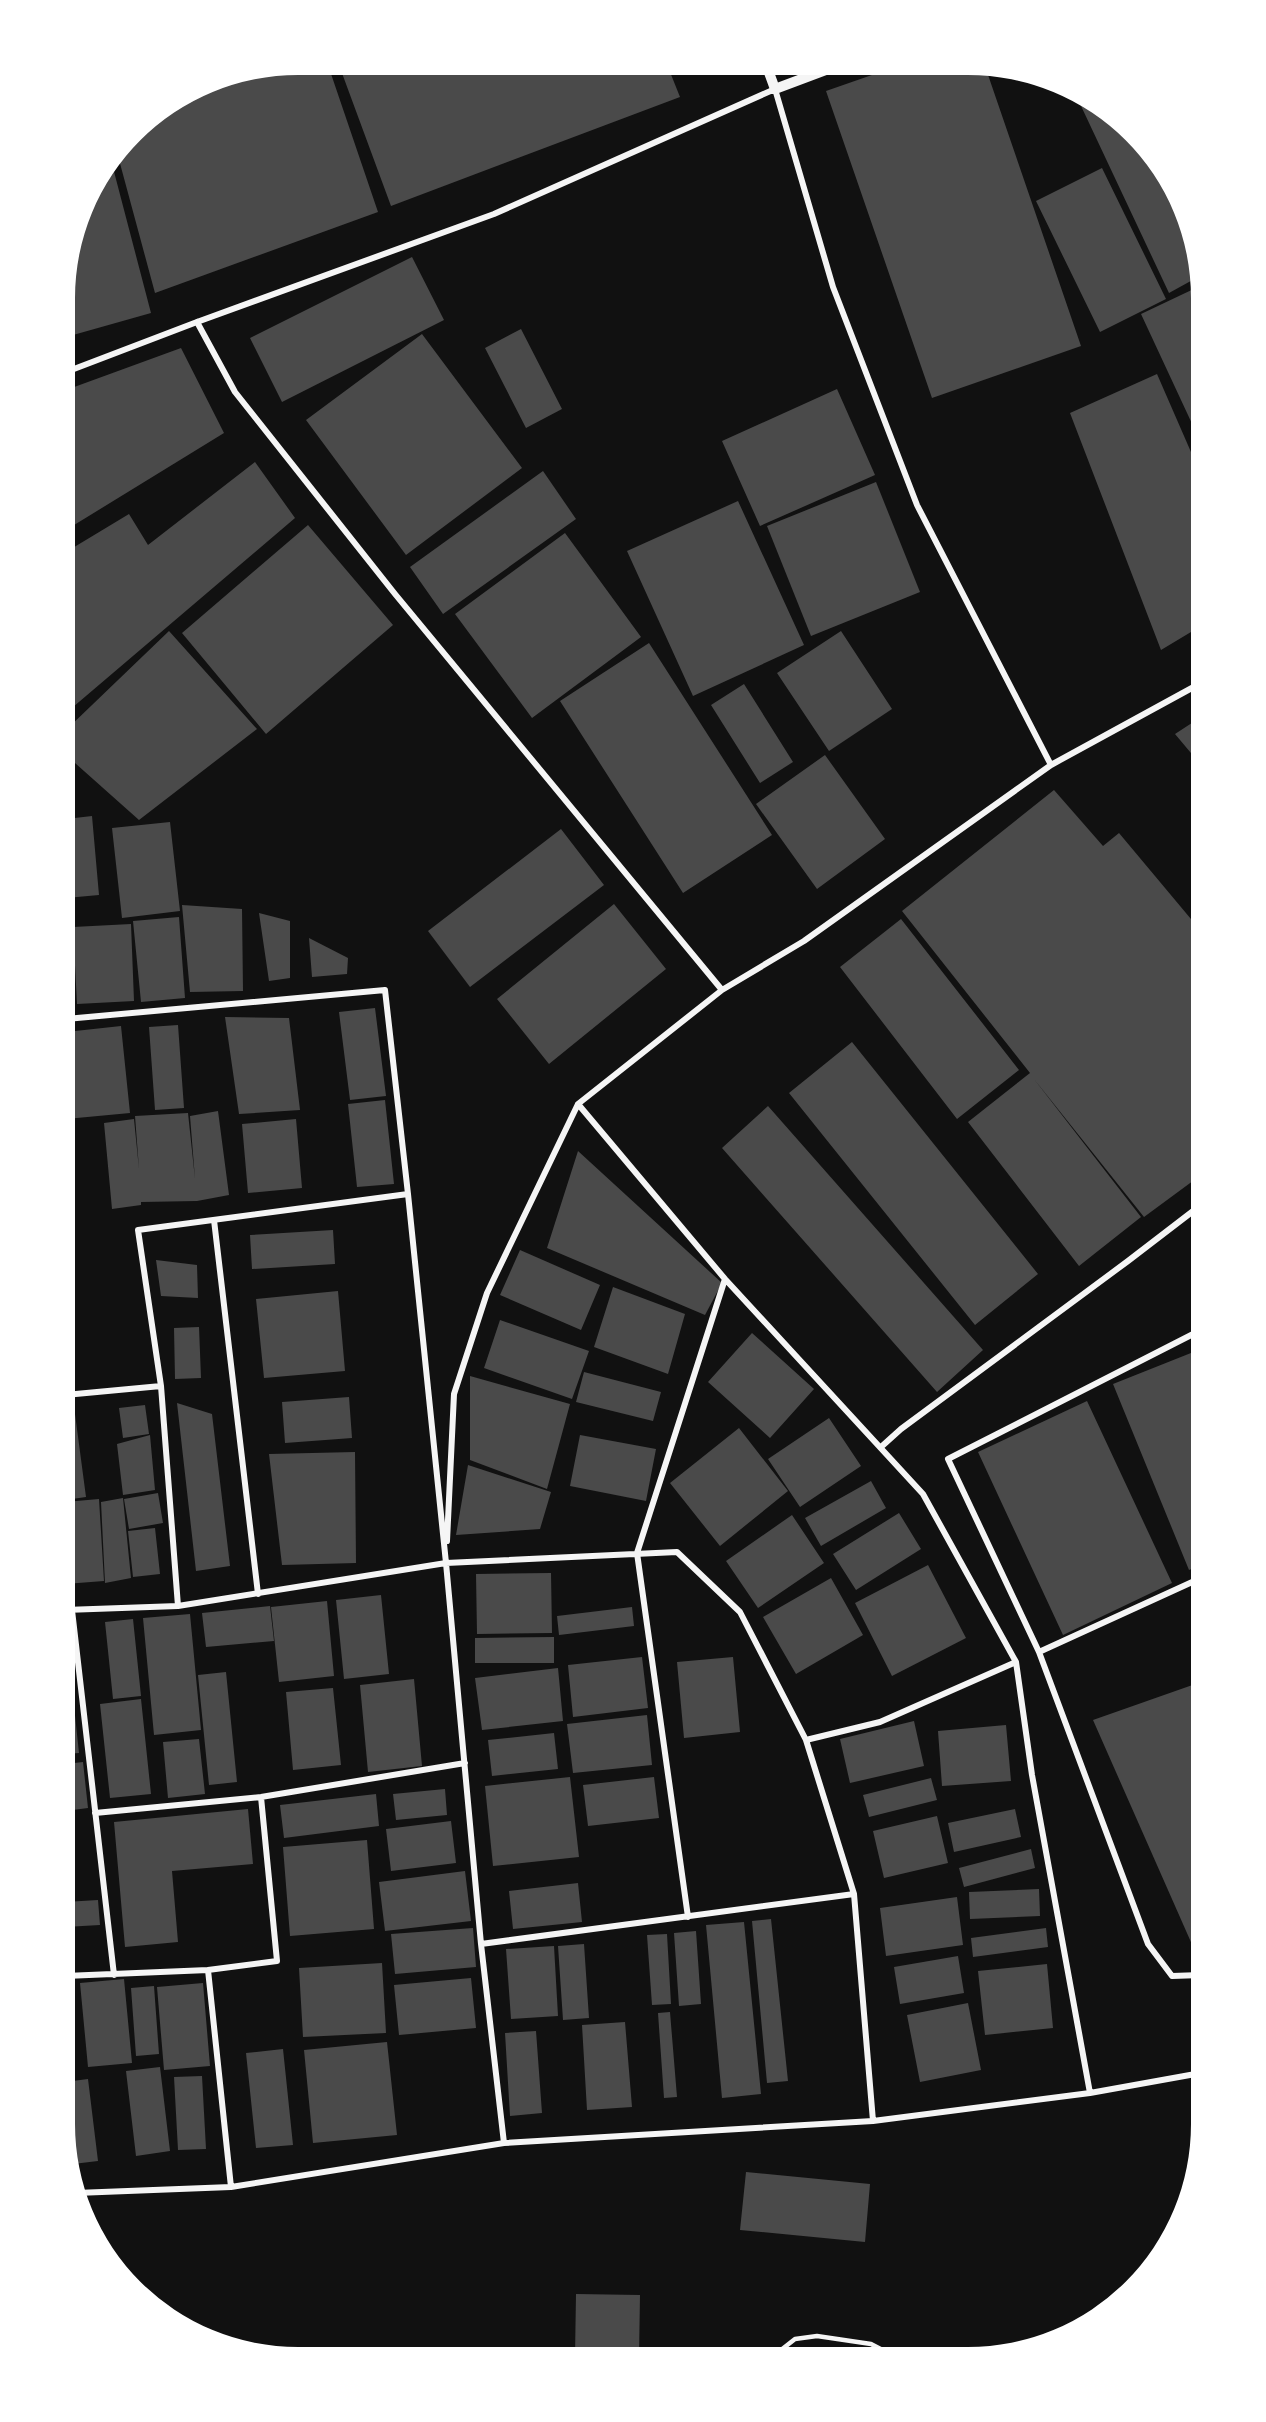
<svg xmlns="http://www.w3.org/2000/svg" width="1266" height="2422" viewBox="0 0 1266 2422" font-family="'DM Sans',sans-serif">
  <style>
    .building { fill: #4a4a4a }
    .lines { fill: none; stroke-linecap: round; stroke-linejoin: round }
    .service { stroke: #f5f5f5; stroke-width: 4.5 }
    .minor { stroke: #f5f5f5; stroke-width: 6 }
    .tertiary { stroke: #f5f5f5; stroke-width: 10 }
  </style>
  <rect width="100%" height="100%" fill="#111"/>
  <path class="building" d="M298,65H328L378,212L155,293L118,156L144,123L209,82Z
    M339,65L668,67L680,97L391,206Z
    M892,68L986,69L1081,346L932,398L826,91Z
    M1074,91L1122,123L1162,169L1189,223L1198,277L1169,293Z
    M112,164L151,313L66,337V268L89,195Z
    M1102,168L1166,299L1100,332L1036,201Z
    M412,257L444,320L282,402L250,338Z
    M1200,286L1202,298L1201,443L1141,314Z
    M521,329L562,409L526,428L485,348Z
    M422,334L522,468L406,555L306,420Z
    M181,348L224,433L66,530V390Z
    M1157,374L1201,475V626L1161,650L1070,413Z
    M837,389L875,475L760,526L722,441Z
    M255,462L295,518L66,713V552L129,514L148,545Z
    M543,471L576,519L443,614L410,567Z
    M876,482L920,592L811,636L767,526Z
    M738,501L804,645L693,696L627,551Z
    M308,525L393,625L266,734L182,633Z
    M565,533L641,637L532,718L455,614Z
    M169,631L257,729L139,820L66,755V730Z
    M841,631L892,709L829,751L777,673Z
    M649,643L772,835L683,893L560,701Z
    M744,684L793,762L760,783L711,705Z
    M1201,717V765L1175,734Z
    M825,755L885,839L817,889L756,804Z
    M1054,790L1103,846L1119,833L1201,931V1175L1144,1217L1034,1079L1141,1217L1079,1266L968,1122L1030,1073L902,911Z
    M92,816L99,895L66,898V819Z
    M170,822L180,911L122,918L112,828Z
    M561,829L604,885L470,987L428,931Z
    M614,904L666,969L549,1064L497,999Z
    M182,905L242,909L243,991L190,992Z
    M259,913L290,921V978L269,981Z
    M179,917L185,998L141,1002L133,921Z
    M901,919L1019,1070L957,1119L840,967Z
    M131,924L134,1001L77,1004L73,927Z
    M309,938L348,958L347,974L312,977Z
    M375,1008L386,1096L350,1100L339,1012Z
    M225,1017L289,1018L300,1110L239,1114Z
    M178,1025L184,1108L155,1110L149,1027Z
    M121,1026L130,1113L66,1119V1032Z
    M852,1042L1038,1274L975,1325L789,1093Z
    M385,1100L394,1184L357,1187L348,1104Z
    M768,1106L983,1350L937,1392L722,1148Z
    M218,1111L229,1195L197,1201L141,1202V1205L112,1209L104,1123L134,1119L139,1169L135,1116L188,1113L195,1179L190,1116Z
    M296,1119L302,1188L248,1193L242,1124Z
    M578,1151L722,1283L705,1315L547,1248Z
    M333,1230L335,1264L252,1269L250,1235Z
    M520,1250L600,1285L581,1330L500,1295Z
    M156,1260L197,1265L198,1298L161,1296Z
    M613,1287L685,1314L668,1374L594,1347Z
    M338,1291L345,1371L264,1378L256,1299Z
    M500,1320L589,1351L572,1399L484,1368Z
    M199,1327L201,1378L175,1379L174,1328Z
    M752,1333L814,1389L770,1438L708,1382Z
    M1201,1349V1565L1189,1570L1113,1384Z
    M584,1372L661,1392L653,1421L576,1402Z
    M470,1376L570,1404L547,1489L470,1460Z
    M349,1397L352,1438L285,1443L282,1402Z
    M1087,1401L1172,1583L1063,1635L978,1452Z
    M177,1403L212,1414L230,1566L196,1571Z
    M145,1405L149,1434L123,1438L119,1408Z
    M75,1414L86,1497L65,1500V1415Z
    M829,1418L861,1466L800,1507L768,1459Z
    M739,1428L788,1491L720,1546L670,1483Z
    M150,1435L155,1490L123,1495L117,1444Z
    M580,1435L656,1449L646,1501L570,1486Z
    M355,1452L356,1563L282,1565L269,1454Z
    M468,1465L551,1492L540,1529L456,1535Z
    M871,1481L886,1508L821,1546L805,1518Z
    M158,1493L163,1523L129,1529L124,1499Z
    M123,1498L131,1578L105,1583L101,1502Z
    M99,1499L104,1581L65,1584V1502Z
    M899,1513L921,1549L856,1590L833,1554Z
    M792,1515L824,1563L758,1608L726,1561Z
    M155,1528L160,1574L133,1577L128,1531Z
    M928,1565L966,1638L892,1676L855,1603Z
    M551,1573L552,1633L477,1634L476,1574Z
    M831,1578L863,1635L796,1674L763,1617Z
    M381,1595L389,1674L344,1679L336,1600Z
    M327,1601L334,1676L279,1682L271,1607Z
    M270,1606L274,1641L206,1647L202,1613Z
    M632,1607L634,1626L559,1635L557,1616Z
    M190,1614L201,1730L154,1735L143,1618Z
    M133,1619L141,1696L113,1699L105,1622Z
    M554,1637V1663H475V1638Z
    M642,1657L648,1708L573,1717L568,1665Z
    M733,1657L740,1732L684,1738L677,1662Z
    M558,1668L563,1721L482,1730L475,1678Z
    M226,1672L237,1782L209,1785L198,1675Z
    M414,1679L422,1766L368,1772L360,1685Z
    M1201,1682V1957L1198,1958L1093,1720Z
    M333,1688L341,1765L293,1770L286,1692Z
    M141,1699L151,1794L110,1798L100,1704Z
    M74,1706L79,1753L65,1754V1707Z
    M647,1715L652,1765L573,1773L567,1724Z
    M914,1721L924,1766L850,1783L840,1739Z
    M1006,1725L1011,1781L942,1786L938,1731Z
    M554,1733L558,1769L492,1776L488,1740Z
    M199,1739L205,1794L168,1798L163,1742Z
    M83,1762L88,1808L65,1811V1764Z
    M570,1777L579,1857L493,1866L485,1786Z
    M654,1777L659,1818L588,1826L583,1785Z
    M931,1778L937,1800L869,1817L863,1795Z
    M445,1789L447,1815L396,1820L393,1794Z
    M376,1794L379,1826L284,1838L280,1805Z
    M248,1809L253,1864L172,1871L178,1942L125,1947L114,1822Z
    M1015,1809L1021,1837L954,1852L948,1823Z
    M937,1816L948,1863L884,1878L873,1831Z
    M451,1821L456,1863L391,1871L386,1829Z
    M367,1840L374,1929L290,1936L283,1847Z
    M1031,1849L1035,1868L964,1887L959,1868Z
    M465,1871L471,1921L385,1931L379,1882Z
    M578,1883L582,1922L513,1929L509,1891Z
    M1039,1889L1040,1916L970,1919L969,1892Z
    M957,1897L963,1945L886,1956L880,1908Z
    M98,1900L100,1925L65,1927V1902Z
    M771,1919L788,2081L767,2083L752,1921Z
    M744,1922L761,2094L722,2098L706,1925Z
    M473,1928L476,1967L395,1974L391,1934Z
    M1046,1928L1048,1947L973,1957L971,1938Z
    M696,1931L701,2004L679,2006L674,1933Z
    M667,1934L671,2004L652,2005L647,1935Z
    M584,1944L589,2018L563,2020L558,1946Z
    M554,1946L558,2016L511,2019L506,1949Z
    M958,1956L964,1993L900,2004L894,1967Z
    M382,1963L386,2033L303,2037L299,1968Z
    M1047,1964L1053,2028L985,2035L978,1971Z
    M471,1978L476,2028L399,2035L394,1985Z
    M124,1979L132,2063L88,2067L80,1983Z
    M203,1983L210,2066L164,2070L157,1987Z
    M154,1986L159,2054L136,2056L131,1988Z
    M968,2003L981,2070L920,2082L907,2015Z
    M670,2012L677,2097L664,2098L658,2013Z
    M625,2022L632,2107L587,2110L582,2025Z
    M536,2031L542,2113L510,2116L505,2033Z
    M387,2042L397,2135L313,2143L304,2050Z
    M283,2049L293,2145L256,2148L246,2053Z
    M160,2067L170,2151L136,2156L126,2071Z
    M202,2076L206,2149L178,2150L174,2077Z
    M88,2079L98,2161L73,2164L65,2082Z
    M746,2172L870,2184L865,2242L740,2230Z
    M576,2294L640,2295L639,2357L575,2356Z"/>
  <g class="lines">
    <path class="service" d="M778,2357L781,2350L795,2339L817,2336L871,2344L896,2357"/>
    <path class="minor" d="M197,322L235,392L395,594L722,990
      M66,372L197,322L494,214L775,89L833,287L917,505L1051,765
      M66,1019L385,990L408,1194L446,1563L481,1944L504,2143
      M578,1104L725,1279L923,1494L1016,1662L1032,1775L1090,2093
      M214,1220L258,1594
      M65,1395L161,1386
      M881,1447L901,1429L1128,1261L1201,1205
      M447,1541L454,1394L487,1293L578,1104L722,990L804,941L1051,765L1201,683
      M178,1606L161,1386L138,1230L408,1194
      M65,1610L178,1606L446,1563L677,1552L740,1612L806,1740L854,1894L873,2121
      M72,1610L114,1975
      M1039,1652L1201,1578
      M806,1740L880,1722L1016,1662
      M95,1813L261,1797L465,1763
      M688,1917L637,1553L725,1279
      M481,1944L854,1894
      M1201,1975L1172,1976L1148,1944L1039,1652L948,1459L1201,1330
      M65,1976L208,1970
      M231,2187L208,1970L277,1961L261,1797
      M76,2193L231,2187L504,2143L873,2121L1090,2093L1201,2073"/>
    <path class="tertiary" d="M767,67L775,89L831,68"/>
  </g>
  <path d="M0 0H1266V2422H0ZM298 75H968A223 223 0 0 1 1191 298V2124A223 223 0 0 1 968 2347H298A223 223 0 0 1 75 2124V298A223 223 0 0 1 298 75Z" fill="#fff" fill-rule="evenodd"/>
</svg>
